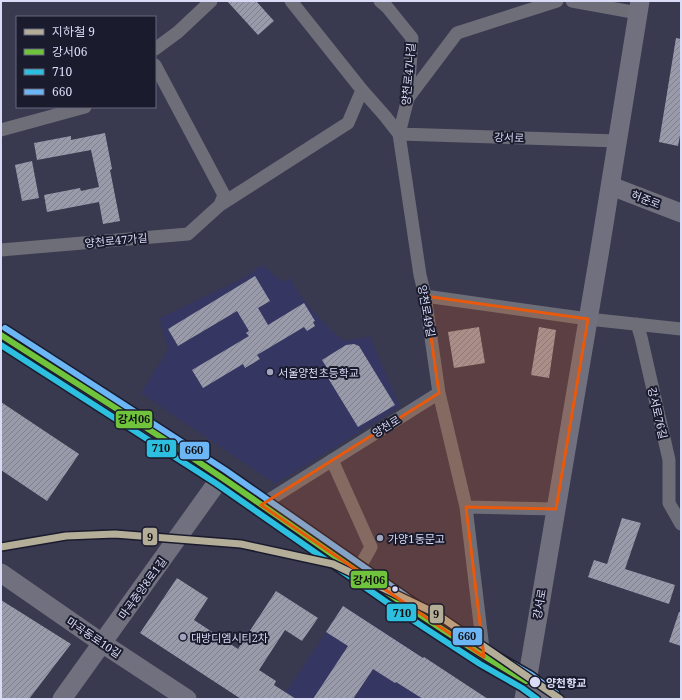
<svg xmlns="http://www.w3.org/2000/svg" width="682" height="700" viewBox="0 0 682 700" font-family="'Noto Serif','Noto Sans KR',serif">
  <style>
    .built { fill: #363663 }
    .building { fill: url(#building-hatch) }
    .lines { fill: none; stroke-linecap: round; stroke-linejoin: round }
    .street { stroke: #6d6e78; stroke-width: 13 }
    .secondary { stroke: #70707e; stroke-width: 19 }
    .bus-1-casing { stroke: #1a1b2d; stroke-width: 9 }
    .bus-2-casing { stroke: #1a1b2d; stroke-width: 9 }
    .bus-3-casing { stroke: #1a1b2d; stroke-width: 9 }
    .bus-1 { stroke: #70c43c; stroke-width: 6 }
    .bus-2 { stroke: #2dbfdf; stroke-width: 6 }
    .bus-3 { stroke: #6db6f5; stroke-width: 6 }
    .metro-1-casing { stroke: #1a1b2d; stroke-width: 10 }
    .metro-1 { stroke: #b4ae98; stroke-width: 7 }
    .marked { fill: #e8590c; fill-opacity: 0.2; stroke: #e8590c; stroke-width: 3; stroke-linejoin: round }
    .poi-dot { fill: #a2a3bd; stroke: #1a1b2d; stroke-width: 1.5 }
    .bus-dot { fill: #dadcf7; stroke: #1a1b2d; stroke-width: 1.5 }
    .labels { text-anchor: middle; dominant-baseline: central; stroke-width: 4; stroke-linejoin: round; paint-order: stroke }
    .street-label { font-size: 11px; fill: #dadcf7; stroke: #1a1b2d }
    .poi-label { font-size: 11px; fill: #dadcf7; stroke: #1a1b2d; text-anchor: start }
    .stop-label { font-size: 11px; font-weight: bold; fill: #dadcf7; stroke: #1a1b2d; text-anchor: start }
    .line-badge { stroke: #1a1b2d; stroke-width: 1.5 }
    .pale-badge-label { font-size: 11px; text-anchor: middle; font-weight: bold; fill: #111 }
  </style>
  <defs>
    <pattern id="building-hatch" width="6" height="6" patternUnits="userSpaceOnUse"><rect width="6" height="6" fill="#9a9baa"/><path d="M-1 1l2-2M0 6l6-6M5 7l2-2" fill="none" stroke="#7f808d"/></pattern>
  </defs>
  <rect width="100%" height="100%" fill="#393950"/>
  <path class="built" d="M262,265L282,282L289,278L300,295L322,321L343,341L370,337L400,407L275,484L141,393L168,350L160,318L244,278Z
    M343,606L488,699H281Z"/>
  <path class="building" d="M227,1H256L274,21L258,35Z
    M676,38L681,39V130L678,146L659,142Z
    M105,133L112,169L110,170L120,221L103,224L99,202L47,212L44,195L80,188L81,191L99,187L91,150L37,160L34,143L71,136V140Z
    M32,161L39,198L22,201L15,165Z
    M255,276L270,301L258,308L268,325L304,303L315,321L313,322L315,326L307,331L304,327L257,355L260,359L245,368L243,364L203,388L192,370L249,336L246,333L249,331L237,311L178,346L168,329Z
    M479,327L485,363L454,368L448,332Z
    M539,327L556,330L549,378L531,375Z
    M354,344L359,346L395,405L358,427L325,373L329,371L322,360L346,345Z
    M1,402L79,454L47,501L1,470Z
    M622,518L641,523L625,569L675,585L669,604L588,577L594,560L607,564Z
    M177,578L208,598L194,620L238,649L276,591L318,618L302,641L285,630L259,670L276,681L274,685L296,699H241L140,633Z
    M1,600L71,644L29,699H1Z
    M343,606L423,658L424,657L488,699H423L396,682L395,683L373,669L353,699H313L348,646L326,632Z
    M679,612H681V646L669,642Z"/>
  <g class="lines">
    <path class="street" d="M291,1L362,90L385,116L399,134L420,275L425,296L439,393L466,507L484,657
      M380,1L387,7L412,38L408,98L399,134L618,141
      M572,1L638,13
      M155,49L178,32L211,1
      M155,65L224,195L220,205
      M408,98L457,33L557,1
      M1,130L85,107
      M1,250L188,234L220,205L348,123L362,90
      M425,296L588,319L681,329
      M637,324L641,337L669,460V503L681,524
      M332,460L371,547L357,572
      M261,505L439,393
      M466,507L556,509"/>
    <path class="secondary" d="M611,186L681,213
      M1,335L221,477L409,608L484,657L526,681L551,699
      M1,573L102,643L187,699
      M62,699L221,477
      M524,699L600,249L640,1"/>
    <defs>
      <path id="bus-1" d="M1,335C74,382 149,428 221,477C323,546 420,620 526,681"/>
      <path id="bus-2" d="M1,345L217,484L405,615L480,664L522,688L537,699"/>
      <path id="bus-3" d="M5,328L225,470L413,601L488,650L530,674L556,693"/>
    </defs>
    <use href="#bus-1" class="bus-1-casing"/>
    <use href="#bus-2" class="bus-2-casing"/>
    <use href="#bus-3" class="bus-3-casing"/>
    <use href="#bus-1" class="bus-1"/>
    <use href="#bus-2" class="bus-2"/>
    <use href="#bus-3" class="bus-3"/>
    <defs>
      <path id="metro-1" d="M1,547L66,536L115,534L241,544L333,564L435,613L560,699"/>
    </defs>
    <use href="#metro-1" class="metro-1-casing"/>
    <use href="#metro-1" class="metro-1"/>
  </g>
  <path class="marked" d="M425,296L588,319L556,509L466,507L484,657L261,505L439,393Z"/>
  <g class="poi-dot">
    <circle cx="270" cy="372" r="4"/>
    <circle cx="380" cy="538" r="4"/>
    <circle cx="183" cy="637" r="4"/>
  </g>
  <g class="bus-dot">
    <circle cx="395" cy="589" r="3.5"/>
    <circle cx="535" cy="682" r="6"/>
  </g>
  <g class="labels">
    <g class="street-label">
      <text transform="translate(408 74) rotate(-85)">양천로47나길</text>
      <text transform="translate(509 137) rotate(2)">강서로</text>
      <text transform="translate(646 199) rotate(21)">허준로</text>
      <text transform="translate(116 240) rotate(-5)">양천로47가길</text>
      <text transform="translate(427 311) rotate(80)">양천로49길</text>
      <text transform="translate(658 413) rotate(77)">강서로76길</text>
      <text transform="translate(386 426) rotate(-32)">양천로</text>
      <text transform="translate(142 588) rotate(-54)">마곡중앙8로1길</text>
      <text transform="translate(539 604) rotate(-80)">강서로</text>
      <text transform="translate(94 637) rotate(34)">마곡동로10길</text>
    </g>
    <g class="poi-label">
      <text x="278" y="372">서울양천초등학교</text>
      <text x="388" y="538">가양1동문고</text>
      <text x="191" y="637">대방디엠시티2차</text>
    </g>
    <g class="stop-label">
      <text x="546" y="682">양천향교</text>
    </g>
  </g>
  <g class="line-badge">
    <rect x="115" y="410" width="38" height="19" rx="4" fill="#70c43c"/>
    <rect x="146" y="439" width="31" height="19" rx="4" fill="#2dbfdf"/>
    <rect x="179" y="441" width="31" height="19" rx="4" fill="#6db6f5"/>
    <rect x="142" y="527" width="16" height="19" rx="4" fill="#b4ae98"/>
    <rect x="350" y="570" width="38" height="19" rx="4" fill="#70c43c"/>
    <rect x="386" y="603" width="31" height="19" rx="4" fill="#2dbfdf"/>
    <rect x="429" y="604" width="15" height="20" rx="4" fill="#b4ae98"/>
    <rect x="452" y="627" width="31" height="19" rx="4" fill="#6db6f5"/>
  </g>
  <g class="pale-badge-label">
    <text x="134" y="423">강서06</text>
    <text x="161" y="452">710</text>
    <text x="194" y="454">660</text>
    <text x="150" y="541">9</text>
    <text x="369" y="584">강서06</text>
    <text x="402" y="617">710</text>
    <text x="436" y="618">9</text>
    <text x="467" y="640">660</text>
  </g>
  <rect width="682" height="700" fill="none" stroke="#dadcf7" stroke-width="4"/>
  <rect x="16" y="16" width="140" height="92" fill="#1a1b2d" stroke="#67687e"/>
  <rect x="24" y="29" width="20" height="6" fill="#b4ae98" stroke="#67687e"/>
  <text x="52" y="36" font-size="12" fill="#dadcf7">지하철 9</text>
  <rect x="24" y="49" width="20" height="6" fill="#70c43c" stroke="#67687e"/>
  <text x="52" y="56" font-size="12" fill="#dadcf7">강서06</text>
  <rect x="24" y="69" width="20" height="6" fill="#2dbfdf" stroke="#67687e"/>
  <text x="52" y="76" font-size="12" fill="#dadcf7">710</text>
  <rect x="24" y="89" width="20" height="6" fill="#6db6f5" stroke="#67687e"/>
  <text x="52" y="96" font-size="12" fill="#dadcf7">660</text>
</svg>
